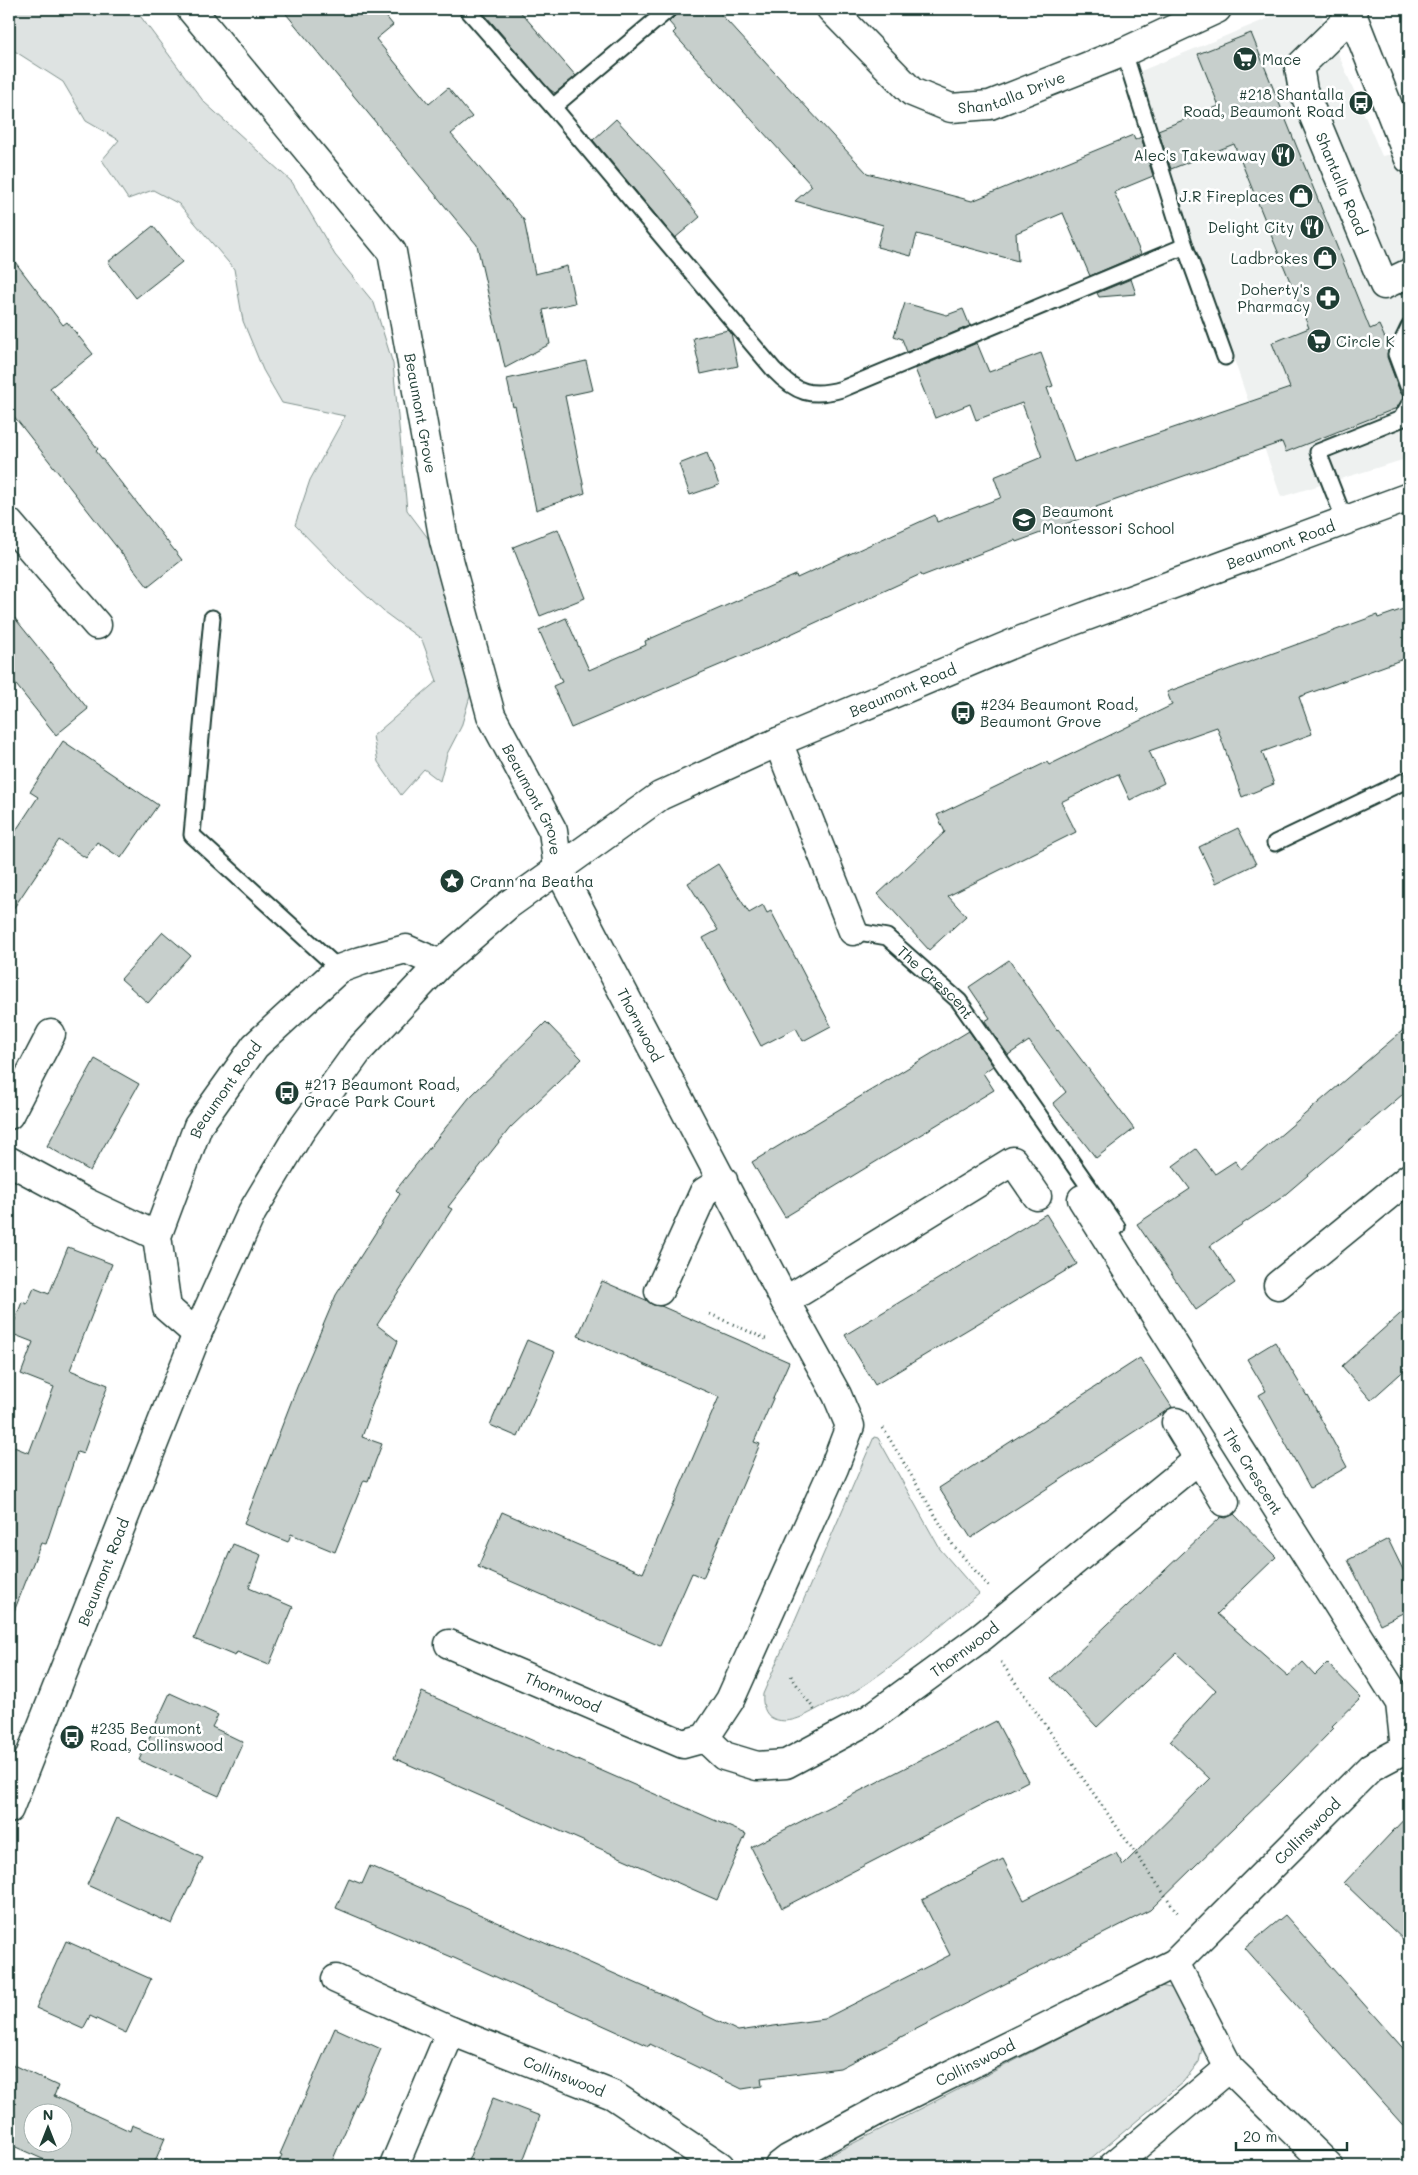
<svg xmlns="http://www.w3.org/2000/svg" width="1418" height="2175" viewBox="0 0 1418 2175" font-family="Mali,sans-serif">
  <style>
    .built { fill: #eef1f0 }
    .green { fill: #dee3e2; stroke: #7e908b }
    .building { fill: #c7cfcc; stroke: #1f3d34; fill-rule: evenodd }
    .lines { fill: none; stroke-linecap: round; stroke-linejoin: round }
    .lane-casing { stroke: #1f3d34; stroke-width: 19 }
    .street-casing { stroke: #1f3d34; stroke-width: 31 }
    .secondary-casing { stroke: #1f3d34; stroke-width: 31 }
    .path { stroke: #1f3d34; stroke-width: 3; stroke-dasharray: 1 4; stroke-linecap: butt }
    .lane { stroke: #fff; stroke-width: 15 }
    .street { stroke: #fff; stroke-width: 28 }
    .secondary { stroke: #fff; stroke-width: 28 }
    .labels { text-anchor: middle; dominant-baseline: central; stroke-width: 5; stroke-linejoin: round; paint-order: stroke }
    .poi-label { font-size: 15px; fill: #1f3d34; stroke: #fff; text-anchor: start }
    .street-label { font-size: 15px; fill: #1f3d34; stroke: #fff }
  </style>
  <rect width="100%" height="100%" fill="#fff"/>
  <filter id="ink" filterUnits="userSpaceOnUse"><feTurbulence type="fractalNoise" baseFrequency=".02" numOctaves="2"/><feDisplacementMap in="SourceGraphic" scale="10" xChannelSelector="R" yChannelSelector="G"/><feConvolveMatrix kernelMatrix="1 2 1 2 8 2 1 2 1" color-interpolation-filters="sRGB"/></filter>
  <g filter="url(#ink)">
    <path class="built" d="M1291,9H1319L1382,156L1409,151V458L1281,497L1136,73Z"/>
    <path class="green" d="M9,9H135L204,102L292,182L335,255L374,303L393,364L407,510L434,546L471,693L461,727L447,754L440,781L424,769L401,795L378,762L373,736L437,681L422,640L384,612L342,573L295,525L310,480L345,416L282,403L263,370L243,321L234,269L179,204L153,190L128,199L102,160L119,140L86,121L63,82L13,50L9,49Z
      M874,1437L878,1438L940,1549L979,1594C938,1626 896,1666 852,1693C842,1699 831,1702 821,1707C806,1715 791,1725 774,1719C764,1715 762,1703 763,1694Z
      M1160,1986L1171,1988L1192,2008L1202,2029V2048L1199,2062L1183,2082L1083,2166H809Z"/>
    <path class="building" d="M282,9H380L393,25L376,39L429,104L448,88L472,117L451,134L524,220L535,274L567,266L575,303L543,310L550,344L505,368L477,245Z
      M480,9H518L576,76L555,93L549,89Z
      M678,9H716L867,173L972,201L1133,135L1135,140L1141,137L1153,176L1114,192L1141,254L1090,276L1063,213L1016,233L1018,261L917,234L911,256L877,247L883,225L795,201L812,186L673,33L676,30L669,22L675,16Z
      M1251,33L1370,329L1379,325L1389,347L1387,357L1400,392L1404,397L1397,408L1286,452L1282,442L1181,477L1096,507L1098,512L1016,542L1015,540L922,576L921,574L767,645L571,728L553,686L562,682L539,630L566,618L589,670L646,645L645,641L796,575L797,578L935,515L937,522L1000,498L1001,496L994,477L1042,457L1022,403L976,420L970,404L935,418L915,369L977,343L989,372L1041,353L1053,386L1047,388L1074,462L1290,388L1272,343L1309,328L1234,144L1171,169L1158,130L1219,106L1198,54Z
      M616,119L663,170L700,217L675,238L593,140Z
      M153,226L182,262L136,298L108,262Z
      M9,254L63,325L67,322L93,354L50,388L98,449L96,451L182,560L148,587L9,410Z
      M1131,279L1136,294L1099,297L1097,293Z
      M905,303L947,315L963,309L970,326L907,352L902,339L894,336Z
      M728,330L731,333L738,366L701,374L693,338Z
      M586,361L593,390L565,396L585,493L536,510L515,406L513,407L507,379Z
      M707,453L719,485L690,495L679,464Z
      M558,529L585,598L540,616L513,547Z
      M1409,607V657L1299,697L1312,734L1262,752L1274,784L1242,797L1217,727L1149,751L1164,783L1130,800L1118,774L1061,802L1076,832L948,896L966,916L929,950L878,894L945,832L937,815L1047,762L1049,765L1172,705L1167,692L1377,615L1378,618Z
      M9,611L88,709L56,735L9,676Z
      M63,741L158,805L121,858L97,842L86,858L59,840L9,915V841L38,797L30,792Z
      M1238,828L1256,864L1216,883L1199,847Z
      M718,864L749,913L763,905L767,913L771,911L831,1026L803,1041L796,1028L761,1046L703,938L718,930L688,883Z
      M163,932L190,955L148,1003L121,979Z
      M1009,960L1057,1030L1058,1029L1134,1129L1096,1158L1053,1103L1066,1092L1029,1041L1008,1055L985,1021L990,1018L969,987Z
      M546,1022L582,1059L510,1128L448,1207L452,1209L377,1325L398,1341L368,1415H370L362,1437L382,1444L368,1481L364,1480L335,1552L291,1534L288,1542L244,1524L297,1387L336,1295L400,1194L396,1190L469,1098Z
      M1409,1025V1089L1281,1198L1210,1246L1235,1283L1196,1310L1137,1224L1190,1189L1173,1166L1196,1149L1215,1174L1235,1161L1241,1169Z
      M969,1031L993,1066L983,1073L994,1090L785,1217L752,1162Z
      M95,1059L139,1084L90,1171L47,1146Z
      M1046,1214L1077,1264L875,1385L845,1335Z
      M68,1247L112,1264L70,1370L108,1385L83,1454L77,1452L46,1544L41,1543L11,1619L9,1618V1445L29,1453L54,1387L21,1374L33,1342L10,1333L22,1302L27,1304L34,1288L49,1294Z
      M602,1281L646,1300L653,1305L661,1306L789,1362L754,1442L760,1444L703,1578L692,1573L660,1646L478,1567L502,1512L643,1573L719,1397L578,1336Z
      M1409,1306V1366L1371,1400L1342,1366Z
      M527,1340L555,1352L518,1437L490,1425Z
      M1275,1342L1307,1396L1308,1395L1347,1467L1310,1488L1259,1395L1266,1391L1247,1359Z
      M1140,1358L1172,1407L971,1538L939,1488Z
      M1234,1514L1276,1557L1217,1614L1288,1676L1303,1662L1315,1675L1327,1663L1361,1698L1332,1726L1334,1728L1282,1781L1150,1910L840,2068L761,2078L762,2086L742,2089L650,2044L649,2046L454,1958L336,1908L349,1879L362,1884L370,1866L674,2000L738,2031L824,2019L950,1955L922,1900L1003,1859L1024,1900L1116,1853L1123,1865L1210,1779L1170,1741L1216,1690L1176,1653L1097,1727L1051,1678L1221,1517L1226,1518Z
      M1388,1539L1409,1582V1610L1380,1624L1348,1560Z
      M233,1544L261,1555L249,1588L293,1607L269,1665L237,1652L235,1656L194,1639Z
      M422,1692L746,1834L717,1900L394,1758Z
      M170,1693L218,1715L212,1727L243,1742L219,1796L139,1760Z
      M996,1721L1028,1781L782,1908L751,1847Z
      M1409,1814V1945L1344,1883Z
      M117,1818L203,1858L172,1924L87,1885Z
      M1285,1915L1409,2055V2132L1245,1948Z
      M66,1941L151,1979L126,2033L90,2016L83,2029L36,2008Z
      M335,2028L381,2049L330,2166H276L282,2155L280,2154Z
      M9,2063L58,2086L54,2096L130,2131L132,2125L165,2138L153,2166H58L9,2144ZM32,2112H62V2142H32Z
      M493,2098L540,2116L521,2166H466Z"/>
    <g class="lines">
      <defs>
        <g id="lane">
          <path d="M467,9L553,107L774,370C796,393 811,398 842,389L1185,246L1124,52"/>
          <path d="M553,107L669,9"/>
          <path d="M1185,246L1225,357"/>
          <path d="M1409,327L1396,354L1409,389"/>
          <path d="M1345,521L1318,452L1401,419L1409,405"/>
          <path d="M212,618L192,835L339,969"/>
          <path d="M1275,843L1409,779"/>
          <path id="s1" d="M853,931L887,937L959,1001L1117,1227"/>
        </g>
        <g id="street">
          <path id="s2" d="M191,9L392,252L444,541L491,715L553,831L558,868L785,1301L837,1395L850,1426L834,1468L730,1700L705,1738L683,1744L449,1644"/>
          <path id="s3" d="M831,9L912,92L951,108L990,105L1124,52L1217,9"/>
          <path id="s4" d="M1352,15L1299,67L1303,90L1384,285L1409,273"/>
          <path d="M9,523L97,625"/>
          <path d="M778,742L853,931"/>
          <path d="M9,1115L51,1034"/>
          <path d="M9,1161L87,1203L157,1236"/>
          <path d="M1278,1285L1409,1178"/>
          <path d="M659,1291L704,1192L723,1180"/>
          <path d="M785,1301L1013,1161L1037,1196"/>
          <path id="s5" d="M197,1334L167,1308L157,1236L198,1126L255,1046L339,969L361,961L406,949L440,964"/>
          <path d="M1176,1422L1225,1502"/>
          <path id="s6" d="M705,1738L724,1756L757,1766L786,1764L868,1720L983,1636L1199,1459"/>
          <path d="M1175,1963L1229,2068L1329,2166"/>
          <path id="s7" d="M336,1979L451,2031L613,2095L720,2166"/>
          <path d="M394,2166L451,2031"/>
          <path id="s8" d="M779,2166L788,2159L881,2109L1175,1963L1371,1767L1405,1749L1400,1703L1082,1199"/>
          <path d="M1113,2166L1229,2068"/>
        </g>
        <g id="secondary">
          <path d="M1350,9L1409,159"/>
          <path id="s9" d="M9,1809L197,1334L252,1212L300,1132L359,1050L440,964L508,905L660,796L778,742L1019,641L1409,497"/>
        </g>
      </defs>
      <use href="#lane" class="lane-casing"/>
      <use href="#street" class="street-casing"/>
      <use href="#secondary" class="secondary-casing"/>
      <path class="path" d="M710,1314L768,1340
        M883,1428L953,1545L991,1589
        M1001,1662L1179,1915
        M791,1676L815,1711"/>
      <use href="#lane" class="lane"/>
      <use href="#street" class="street"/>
      <use href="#secondary" class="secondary"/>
    </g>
  </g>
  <defs>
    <symbol id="supermarket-disc" viewBox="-11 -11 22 22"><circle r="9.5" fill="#1f3d34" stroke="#fff"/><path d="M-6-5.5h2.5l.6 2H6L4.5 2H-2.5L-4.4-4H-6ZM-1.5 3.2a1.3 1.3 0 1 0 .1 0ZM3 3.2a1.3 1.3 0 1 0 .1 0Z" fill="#fff"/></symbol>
    <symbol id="bus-disc" viewBox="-11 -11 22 22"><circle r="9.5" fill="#1f3d34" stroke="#fff"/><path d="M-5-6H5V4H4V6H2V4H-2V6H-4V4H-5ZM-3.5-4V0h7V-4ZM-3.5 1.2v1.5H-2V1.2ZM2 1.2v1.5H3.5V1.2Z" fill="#fff"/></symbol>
    <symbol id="restaurant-disc" viewBox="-11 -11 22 22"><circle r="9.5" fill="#1f3d34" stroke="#fff"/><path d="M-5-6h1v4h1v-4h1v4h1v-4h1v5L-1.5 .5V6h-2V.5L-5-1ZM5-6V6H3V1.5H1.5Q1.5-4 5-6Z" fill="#fff"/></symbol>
    <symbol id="shop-disc" viewBox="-11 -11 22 22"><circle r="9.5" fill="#1f3d34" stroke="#fff"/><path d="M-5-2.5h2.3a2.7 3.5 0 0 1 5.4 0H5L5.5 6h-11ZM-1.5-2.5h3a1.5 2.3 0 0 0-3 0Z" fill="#fff"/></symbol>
    <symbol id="pharmacy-disc" viewBox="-11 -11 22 22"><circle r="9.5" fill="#1f3d34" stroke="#fff"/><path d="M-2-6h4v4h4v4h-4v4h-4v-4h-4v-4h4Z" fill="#fff"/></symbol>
    <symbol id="school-disc" viewBox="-11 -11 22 22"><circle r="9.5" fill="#1f3d34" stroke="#fff"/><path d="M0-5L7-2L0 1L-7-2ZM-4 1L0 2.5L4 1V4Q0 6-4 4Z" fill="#fff"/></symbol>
    <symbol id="sight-disc" viewBox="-11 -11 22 22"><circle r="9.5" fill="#1f3d34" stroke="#fff"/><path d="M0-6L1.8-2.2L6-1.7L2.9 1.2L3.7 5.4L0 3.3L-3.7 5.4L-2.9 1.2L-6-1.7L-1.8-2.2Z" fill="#fff"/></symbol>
  </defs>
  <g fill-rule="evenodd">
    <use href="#supermarket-disc" x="1231" y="45" width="28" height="28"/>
    <use href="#bus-disc" x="1347" y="89" width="28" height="28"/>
    <use href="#restaurant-disc" x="1269" y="141" width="28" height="28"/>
    <use href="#shop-disc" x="1287" y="182" width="28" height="28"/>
    <use href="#restaurant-disc" x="1298" y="213" width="28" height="28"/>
    <use href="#shop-disc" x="1311" y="244" width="28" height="28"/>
    <use href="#pharmacy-disc" x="1314" y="284" width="28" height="28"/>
    <use href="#supermarket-disc" x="1305" y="327" width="28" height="28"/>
    <use href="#school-disc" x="1010" y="506" width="28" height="28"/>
    <use href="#bus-disc" x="949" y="699" width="28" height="28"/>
    <use href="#sight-disc" x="438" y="867" width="28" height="28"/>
    <use href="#bus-disc" x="273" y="1079" width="28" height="28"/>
    <use href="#bus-disc" x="58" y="1723" width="28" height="28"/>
  </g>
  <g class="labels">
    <g class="poi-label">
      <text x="1262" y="59">Mace</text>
      <text x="1344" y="94" text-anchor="end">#218 Shantalla<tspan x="1344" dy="17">Road, Beaumont Road</tspan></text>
      <text x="1266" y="155" text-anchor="end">Alec's Takewaway</text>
      <text x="1284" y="196" text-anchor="end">J.R Fireplaces</text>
      <text x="1294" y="227" text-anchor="end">Delight City</text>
      <text x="1308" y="258" text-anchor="end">Ladbrokes</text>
      <text x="1310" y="289" text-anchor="end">Doherty's<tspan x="1310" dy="17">Pharmacy</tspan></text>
      <text x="1336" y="341">Circle K</text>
      <text x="1042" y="511">Beaumont<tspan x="1042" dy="17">Montessori School</tspan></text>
      <text x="980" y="704">#234 Beaumont Road,<tspan x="980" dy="17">Beaumont Grove</tspan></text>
      <text x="470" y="881">Crann na Beatha</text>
      <text x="304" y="1084">#217 Beaumont Road,<tspan x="304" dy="17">Grace Park Court</tspan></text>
      <text x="90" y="1728">#235 Beaumont<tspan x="90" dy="17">Road, Collinswood</tspan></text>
    </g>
    <g class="street-label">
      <text stroke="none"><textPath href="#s3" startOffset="221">Shantalla Drive</textPath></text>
      <text stroke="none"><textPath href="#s4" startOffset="199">Shantalla Road</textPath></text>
      <text stroke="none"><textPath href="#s2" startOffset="479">Beaumont Grove</textPath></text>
      <text stroke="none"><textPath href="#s9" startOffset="1904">Beaumont Road</textPath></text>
      <text stroke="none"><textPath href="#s9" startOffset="1499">Beaumont Road</textPath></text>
      <text stroke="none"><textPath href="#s2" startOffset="884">Beaumont Grove</textPath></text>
      <text stroke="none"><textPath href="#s1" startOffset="101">The Crescent</textPath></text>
      <text stroke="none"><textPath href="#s2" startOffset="1135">Thornwood</textPath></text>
      <text stroke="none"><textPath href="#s5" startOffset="275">Beaumont Road</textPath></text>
      <text transform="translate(1253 1471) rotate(58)">The Crescent</text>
      <text stroke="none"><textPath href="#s9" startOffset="255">Beaumont Road</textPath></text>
      <text stroke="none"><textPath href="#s6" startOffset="302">Thornwood</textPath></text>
      <text transform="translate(563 1692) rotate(23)">Thornwood</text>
      <text stroke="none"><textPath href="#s8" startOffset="632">Collinswood</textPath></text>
      <text stroke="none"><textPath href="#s8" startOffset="222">Collinswood</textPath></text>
      <text stroke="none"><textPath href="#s7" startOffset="248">Collinswood</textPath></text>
    </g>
  </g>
  <rect width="1418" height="2175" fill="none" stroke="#fff" stroke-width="30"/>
  <rect x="15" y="15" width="1388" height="2145" fill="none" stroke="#1f3d34" stroke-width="2" filter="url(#ink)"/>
  <g transform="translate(48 2128)"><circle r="24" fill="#ffffff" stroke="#a5b1ae"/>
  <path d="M0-4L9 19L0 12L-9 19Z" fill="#1f3d34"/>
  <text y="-8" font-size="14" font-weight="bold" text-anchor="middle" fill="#1f3d34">N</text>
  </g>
  <path d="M1236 2142v8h111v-8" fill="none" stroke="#1f3d34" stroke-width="2.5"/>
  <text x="1243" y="2142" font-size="15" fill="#1f3d34" stroke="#ffffff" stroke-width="4" paint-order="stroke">20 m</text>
</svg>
